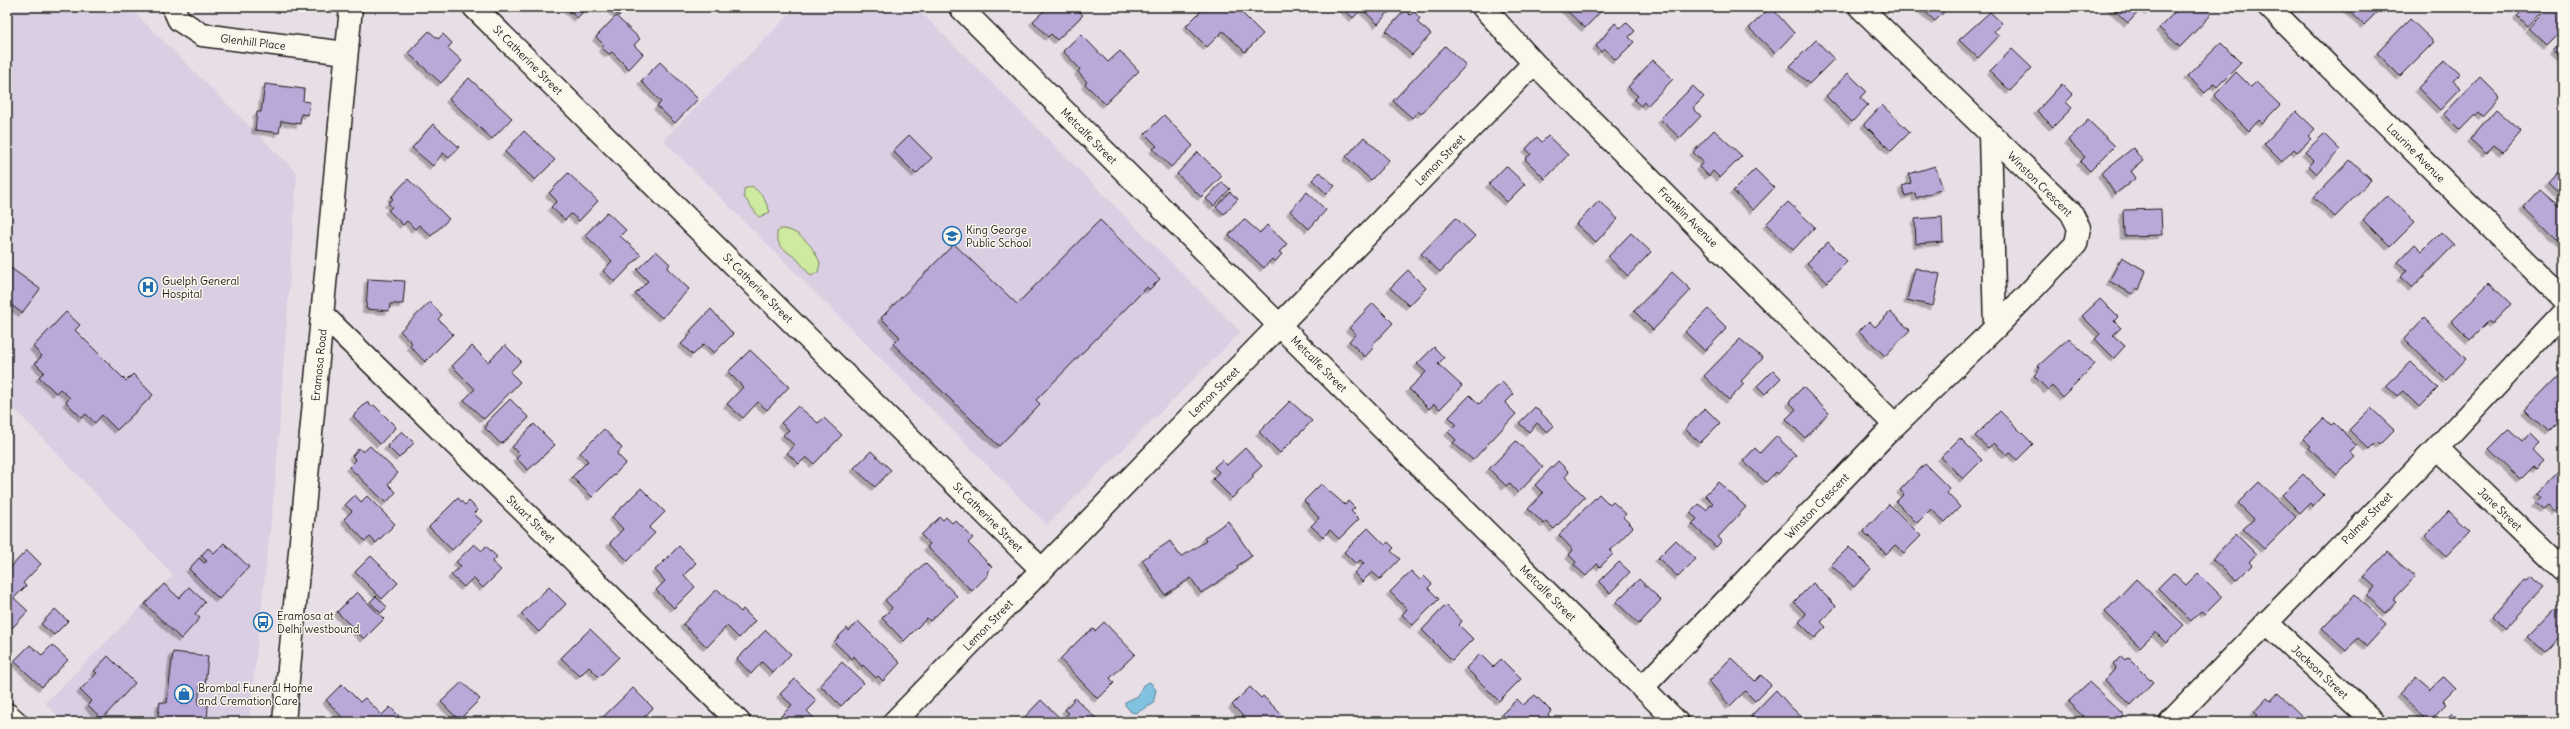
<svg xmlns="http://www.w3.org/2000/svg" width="2570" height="729" viewBox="0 0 2570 729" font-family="Delius,sans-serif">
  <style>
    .built { fill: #dacee2 }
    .green { fill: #ceeaa0; stroke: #75835e }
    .water { fill: #81c2e1; stroke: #598092 }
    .building { fill: #baa8d8; stroke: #1c1c1c; filter: url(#shadow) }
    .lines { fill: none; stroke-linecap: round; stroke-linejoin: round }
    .minor-casing { stroke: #1c1c1c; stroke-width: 25 }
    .tertiary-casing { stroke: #1c1c1c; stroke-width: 25 }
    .secondary-casing { stroke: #1c1c1c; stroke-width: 25 }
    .minor { stroke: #fbf7ec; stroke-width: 22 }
    .tertiary { stroke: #fbf7ec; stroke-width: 22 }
    .secondary { stroke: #fbf7ec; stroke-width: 22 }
    .labels { text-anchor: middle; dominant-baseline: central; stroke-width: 3; stroke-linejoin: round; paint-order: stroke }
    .street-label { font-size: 11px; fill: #1c1c1c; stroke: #fbf7ec }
    .poi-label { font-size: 11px; fill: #1c1c1c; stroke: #fbf7ec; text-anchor: start }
  </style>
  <defs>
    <filter id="shadow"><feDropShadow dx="-3.5" dy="3.5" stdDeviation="0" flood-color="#0004"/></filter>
  </defs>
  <rect width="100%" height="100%" fill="#e8dfe6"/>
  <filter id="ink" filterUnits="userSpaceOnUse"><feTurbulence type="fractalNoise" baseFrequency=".025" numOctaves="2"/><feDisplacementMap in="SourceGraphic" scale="8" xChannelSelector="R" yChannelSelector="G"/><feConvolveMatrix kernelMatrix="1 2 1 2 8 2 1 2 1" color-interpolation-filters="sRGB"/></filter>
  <g filter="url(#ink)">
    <path class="built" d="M7,7H129L297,173L276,475L249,722H64L45,703L173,575L7,401Z
      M797,7H916L1241,332L1047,525L663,140Z"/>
    <path class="green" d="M752,186L763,196L770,212L759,217L744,197V189Z
      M781,229C799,229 814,247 820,263L818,272L811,276L798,260L780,246L777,238V232Z"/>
    <path class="water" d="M1150,682L1156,690L1153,704L1136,713L1131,712L1125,705V702L1138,696L1143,685Z"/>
    <path class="building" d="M565,7H588L577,18Z
      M609,7H628L619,16Z
      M1048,7H1075L1083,15L1057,40L1051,34L1048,37L1033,21Z
      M1205,7H1236L1263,34L1245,52L1223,31L1207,47L1186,26Z
      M1341,7H1393L1378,24L1362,9L1353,18Z
      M1563,7H1605L1585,28Z
      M1771,7L1794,33L1775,53L1749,28Z
      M1920,7H1949L1935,21Z
      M2111,7H2153L2148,12L2143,7L2128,23Z
      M2180,7H2203L2211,15L2180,47L2159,28Z
      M2345,7H2382L2364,25Z
      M2526,7H2541L2543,10L2527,26L2517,16Z
      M2549,7H2563V30L2547,46L2528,28Z
      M1405,10L1410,15L1414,12L1420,18L1417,22L1431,34L1412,55L1386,31Z
      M1990,12L2002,23L1994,31L1999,36L1978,58L1959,40Z
      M616,16L640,39L634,45L643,54L629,69L612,52L609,54L602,48L604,45L596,37Z
      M2410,19L2434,42L2400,76L2377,53Z
      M1626,22L1635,31L1629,37L1634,42L1616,60L1604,49L1601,52L1596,46L1615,23L1620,28Z
      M429,31L438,39L443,34L452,43L448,48L462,61L441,83L408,53Z
      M1081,34L1108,62L1120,51L1139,71L1105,104L1085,84L1087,82L1078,72L1080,69L1063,51Z
      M1816,40L1834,59L1809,84L1790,66Z
      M2563,41V58L2554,50Z
      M2221,43L2241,63L2217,87L2214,84L2205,93L2187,76Z
      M1445,46L1466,65L1421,114L1418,111L1412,118L1393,101Z
      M2012,49L2032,68L2010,91L1990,71Z
      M1653,60L1673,79L1647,106L1644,102L1641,106L1634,100L1638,96L1628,87Z
      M2445,60L2460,74L2453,81L2461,88L2440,110L2418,88Z
      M660,62L698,99L675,123L657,106L661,102L641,81Z
      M2236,72L2251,87L2256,82L2280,105L2262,123L2259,120L2249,131L2214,96Z
      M1848,73L1866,91L1860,98L1868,105L1852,122L1826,96Z
      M2480,77L2500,97L2482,116L2478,112L2460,130L2444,114Z
      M469,78L512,118L492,139L449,99Z
      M265,84L304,89L303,101L310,102L308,115L301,114L300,124L281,121L279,133L255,130L257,112H261Z
      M2062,84L2073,95L2066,102L2072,108L2053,127L2037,111Z
      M1693,86L1704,97L1693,108L1701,116L1680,138L1660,119Z
      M1882,105L1910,132L1891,151L1864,124Z
      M2496,109L2521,131L2503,152L2494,145L2486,154L2470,139Z
      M2296,111L2315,129L2308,136L2311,139L2297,152L2294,149L2282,162L2264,144Z
      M1164,115L1193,146L1171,167L1153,149L1157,146L1145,134Z
      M2088,120L2115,146L2090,171L2080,162L2085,157L2068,140Z
      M433,124L459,147L449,158L443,153L433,166L412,148Z
      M1714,130L1742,156L1720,178L1713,171L1709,176L1699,167L1703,162L1693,152Z
      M524,131L555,160L535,180L505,152Z
      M2324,134L2340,150L2317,174L2309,166L2314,161L2305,152Z
      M909,135L932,158L916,174L893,151Z
      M1548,136L1568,155L1545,179L1525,159L1531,154L1526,149L1537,137L1542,142Z
      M1364,137L1389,160L1371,180L1346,157Z
      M2133,148L2143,161L2131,171L2136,178L2115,194L2101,173Z
      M1198,152L1222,176L1201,197L1177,174Z
      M2350,160L2371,180L2335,217L2314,197Z
      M1506,166L1525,184L1507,202L1489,184Z
      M1935,166L1943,189L1916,198L1915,193L1905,196L1902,186L1911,183L1909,174Z
      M2563,167V197L2548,183Z
      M1755,169L1774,188L1753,210L1733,191Z
      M1320,172L1335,186L1327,194L1312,180Z
      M568,173L598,201L579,221L571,214L565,220L551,207L557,201L549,193Z
      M408,179L449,219L431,236L419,225L415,229L407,221L403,225L388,210L392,207L388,203L393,199L391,197Z
      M1222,182L1230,189L1214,206L1206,199Z
      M2540,189L2563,209L2562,245L2523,207Z
      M1230,192L1238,199L1224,214L1216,207Z
      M1307,192L1326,210L1309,229L1290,211Z
      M2387,195L2415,222L2390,247L2363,220Z
      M1599,201L1618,219L1596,242L1576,224Z
      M1788,202L1815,227L1793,250L1766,224Z
      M2161,209L2162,235L2124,236L2123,210Z
      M607,212L626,230L620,236L641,255L615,282L603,271L612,261L585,235Z
      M1942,217L1943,242L1916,244L1915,219Z
      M1456,218L1475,236L1440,272L1421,254Z
      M1244,219L1260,233L1267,225L1287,244L1279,252L1282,254L1275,262L1272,259L1264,268L1229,235Z
      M1100,220L1160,279L1149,290L1147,287L1036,400L1040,404L999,446L893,344L900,337L881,318L954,244L1017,304Z
      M2441,232L2454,245L2412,288L2400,277L2407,271L2398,262L2415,244L2422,251Z
      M1631,233L1651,252L1628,276L1608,257Z
      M1828,242L1847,261L1827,282L1807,263Z
      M656,251L670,264L667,268L689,289L662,318L635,294L648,281L637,270Z
      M2122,257L2146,271L2139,290L2136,288L2132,294L2109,281Z
      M8,266L40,289L22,313L7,302Z
      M1915,268L1940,274L1933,306L1907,300Z
      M1408,270L1426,288L1409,306L1390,288Z
      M1672,272L1691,290L1653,330L1634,311Z
      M368,279L405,281L403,304H390L389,311L366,309Z
      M2489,283L2511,304L2492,324L2489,321L2470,340L2451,321Z
      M2100,299L2118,317L2114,321L2121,328L2113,335L2125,346L2114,358L2095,339L2100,334L2082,316Z
      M430,302L442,315L438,319L453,334L425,362L410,346L412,343L400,331Z
      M1373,303L1393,323L1372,345L1374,347L1365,357L1349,341L1356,334L1349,328Z
      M711,309L733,334L714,353L704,344L693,355L681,344L692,333L690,331Z
      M1708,309L1727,328L1705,351L1685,332Z
      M66,312L80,325L75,330L126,381L133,374L153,395L117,430L102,415L95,423L86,414L82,418L66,402L70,398L60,389L56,393L39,377L44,372L35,363L42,356L33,347Z
      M1890,312L1910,330L1885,356L1859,331L1869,321L1875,327Z
      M2424,318L2466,359L2446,380L2404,339Z
      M2069,338L2095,364L2062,397L2052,386L2048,390L2034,376L2040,368L2038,366Z
      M1740,339L1763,358L1741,381L1744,384L1729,400L1704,376Z
      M505,345L521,361L510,372L520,382L484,419L464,400L475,389L452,366L472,346L488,362Z
      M1434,347L1444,358L1438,364L1462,386L1440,409L1434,404L1429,409L1409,389L1426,372L1417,364Z
      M750,350L789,387L767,410L758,402L743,418L727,404L743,387L728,372Z
      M2411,362L2438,388L2419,407L2403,391L2397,396L2386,386Z
      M1773,370L1781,378L1765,394L1757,386Z
      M2558,376L2563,381V419L2549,433L2525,410Z
      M1502,382L1514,394L1505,403L1516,414L1473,460L1453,443L1456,440L1448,432L1456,424L1449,417L1470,395L1479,404Z
      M1803,387L1829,413L1805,438L1786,419L1796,409L1789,402Z
      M510,399L529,418L501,444L485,428L488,424L486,423Z
      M1290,401L1312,421L1280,453L1259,432Z
      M367,402L372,407L374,405L396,427L380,444L353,416Z
      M798,406L818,423L824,418L842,435L814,464L806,457L799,464L787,453L794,445L783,435L789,430L781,423Z
      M1535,407L1554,426L1547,432L1537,423L1529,432L1519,423Z
      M1705,408L1720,423L1700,443L1685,429Z
      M2371,408L2394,430L2379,445L2376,442L2369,449L2349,430Z
      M2000,411L2033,444L2017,460L2010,452L2007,455L1994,443L1988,448L1975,436Z
      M2324,418L2331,425L2334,423L2357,446L2350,452L2355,457L2337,475L2309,448L2311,446L2303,439Z
      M534,424L555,445L528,470L516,458L520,455L512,447Z
      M604,429L622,448L617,454L626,463L592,497L572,477L588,461L580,453Z
      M2509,429L2522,441L2529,433L2539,443L2532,450L2543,461L2535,469L2532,467L2520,479L2489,449Z
      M402,431L414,443L399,458L387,446Z
      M1776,436L1796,455L1778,474L1776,472L1766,482L1743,461L1755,448L1760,453Z
      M1960,438L1982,460L1963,479L1941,457Z
      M1516,441L1543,467L1518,493L1509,483L1506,486L1489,469Z
      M370,446L398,473L388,484L396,492L386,503L349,467L356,460L352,456L359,448L363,452Z
      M1245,448L1262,466L1252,475L1254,477L1232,498L1213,479L1219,472L1214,467L1222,460L1227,465Z
      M871,451L891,470L875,487L854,468Z
      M1558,461L1569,472L1565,477L1585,497L1554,529L1547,522L1544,524L1528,509L1543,493L1535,485Z
      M1925,464L1950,489L1947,493L1960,507L1945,522L1931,509L1917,523L1896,502L1904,494L1900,490Z
      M2563,466V504L2555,512L2548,506L2543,510L2535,503L2540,498L2536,494Z
      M2303,474L2324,495L2313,507L2310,503L2300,513L2282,495Z
      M1718,482L1746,507L1718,537L1722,541L1716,547L1692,524L1697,519L1690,513L1699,504L1706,510L1713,503L1705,495Z
      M2259,482L2296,517L2264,549L2243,529L2254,519L2238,503Z
      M1321,484L1345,505L1348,501L1355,508L1351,511L1359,519L1339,539L1330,530L1323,537L1311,526L1319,518L1304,501Z
      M641,488L665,512L649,528L655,533L628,561L610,543L623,529L612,517Z
      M1599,494L1610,505L1613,502L1626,514L1623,517L1633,527L1610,551L1613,554L1600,567L1597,564L1586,576L1574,565L1576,562L1569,555L1573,550L1559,535Z
      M355,495L361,502L367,496L395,524L376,543L370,537L365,541L344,519L352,511L345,505Z
      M458,498L465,505L469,501L478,510L474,514L482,521L452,550L429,527Z
      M1889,504L1921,536L1904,553L1895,545L1886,554L1863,531Z
      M2449,511L2470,531L2446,556L2425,536Z
      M940,517L943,520L946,517L952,523L955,520L973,538L968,543L992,567L987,572L989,574L972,591L927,547L930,544L921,535Z
      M1228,521L1252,556L1237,566L1238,569L1201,593L1191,578L1165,595L1142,560L1170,541L1181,557L1206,541L1204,538Z
      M1368,528L1385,545L1388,542L1394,548L1391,551L1400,559L1380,579L1372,572L1362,582L1354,573L1364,563L1360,560L1356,564L1344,552Z
      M2236,534L2256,554L2249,562L2252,565L2236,581L2212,559Z
      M1676,540L1696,559L1678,577L1658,558Z
      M224,543L249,567L219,599L189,569L199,558L204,563L207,561L201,556L208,548L214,553Z
      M474,544L482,551L486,546L497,557L492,562L501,570L483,588L473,578L464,587L451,575L461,566L456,562Z
      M679,546L696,563L684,575L695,587L674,608L656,590L665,581L655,570Z
      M1849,547L1871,569L1854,587L1831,565Z
      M27,550L41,564L23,583L26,586L14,598L28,611L12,628L7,623V571Z
      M2387,552L2415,577L2393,600L2396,602L2386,613L2367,596L2375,587L2364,577Z
      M371,556L398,583L382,599L355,572Z
      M1619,562L1630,572L1610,593L1599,582Z
      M925,563L957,596L930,621L927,618L904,641L882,618L892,608L885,600Z
      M1411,571L1420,580L1424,576L1432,584L1428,588L1439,599L1413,625L1402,615L1407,609L1390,592Z
      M2173,573L2186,585L2198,573L2222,597L2205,614L2201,611L2191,621L2158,588Z
      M2531,576L2544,587L2504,629L2492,617L2525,579L2527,580Z
      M1639,579L1661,600L1639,624L1616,602Z
      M2136,579L2184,625L2166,643L2155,632L2140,647L2105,612Z
      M1813,583L1836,606L1821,622L1826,627L1815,638L1799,622L1806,614L1794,602Z
      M164,584L179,598L189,587L205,602L195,614L200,618L181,639L145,604Z
      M549,587L566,604L539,632L521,614Z
      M717,589L741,612L743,609L755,621L739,638L727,626L707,647L683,624Z
      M357,592L384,619L364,639L337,612Z
      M2355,595L2386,625L2367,646L2358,638L2346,651L2322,629Z
      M376,596L387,607L381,613L370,602Z
      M1446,605L1462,621L1459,625L1473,639L1452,660L1422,630Z
      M2563,605V633L2545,652L2528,637L2556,608L2558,610Z
      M55,609L68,621L54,635L41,624Z
      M858,621L900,663L883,681L878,676L876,678L863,665L862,667L854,656L852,659L834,642L847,628L849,631Z
      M1104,622L1135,654L1110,678L1114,683L1098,699L1060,659L1082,637L1093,629L1095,631Z
      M590,629L619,657L599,677L589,667L580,676L561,658Z
      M766,630L791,654L773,673L762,662L751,674L737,659Z
      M30,645L42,655L52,645L68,660L42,687L14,661Z
      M173,652L208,656L205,686H200L198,704L208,705L207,722H157L160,702L167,703Z
      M1480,654L1493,667L1501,659L1521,679L1499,701L1466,668Z
      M108,656L135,683L102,719L88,705L91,701L80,690L97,673L94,671Z
      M2121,656L2125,660L2128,657L2153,682L2131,705L2105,680L2116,668L2113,665Z
      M1731,658L1755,681L1761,675L1771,685L1755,701L1745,691L1730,706L1709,681Z
      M842,662L864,683L841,706L820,685Z
      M2416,676L2431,689L2443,677L2455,689L2443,701L2446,704L2428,722L2399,694Z
      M795,679L817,701L807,711L818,722H781L778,719L792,705L780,694Z
      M462,682L480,699L459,720L441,702Z
      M2089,682L2124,715L2117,722H2089L2068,702Z
      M342,684L360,702L365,698L382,715L390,707L399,716L394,722H340L344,719L326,700Z
      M1250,687L1261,698L1263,696L1289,722H1243L1240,719L1243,716L1232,705Z
      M633,688L653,708L639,722H598Z
      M1776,690L1790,706L1807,722H1757L1751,716Z
      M2278,693L2306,720L2305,722H2257L2254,719L2258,715L2254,712L2267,698L2271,701Z
      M1535,695L1551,711L1548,715L1555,722H1519L1515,717L1510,722L1502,714L1517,699L1523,705Z
      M1075,698L1100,722H1025L1022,720L1041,700L1062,720L1069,713L1065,710Z
      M2452,713L2461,722H2444Z"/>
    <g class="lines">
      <defs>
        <path id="minor" d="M173,7L179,20L202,35L346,53
          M474,7L1042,570
          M960,7L1677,722
          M1483,7L1534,63L1895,425
          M2269,7L2563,299
          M1990,134L1995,328
          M324,316L739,722
          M2437,448L2563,570
          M2266,622L2374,722
          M1642,688L1887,433L1995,328L2076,244L2079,228L2071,212L1860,7
          M894,722L1534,63
          M2170,722L2437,448L2563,313"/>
        <path id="tertiary" d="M7,714L16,722"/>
        <path id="secondary" d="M284,722L351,7"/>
      </defs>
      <use href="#minor" class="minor-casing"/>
      <use href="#tertiary" class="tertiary-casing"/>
      <use href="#secondary" class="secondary-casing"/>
      <use href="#minor" class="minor"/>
      <use href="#tertiary" class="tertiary"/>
      <use href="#secondary" class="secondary"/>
    </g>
  </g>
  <defs>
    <symbol id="school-ring" viewBox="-11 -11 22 22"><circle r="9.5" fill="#fbf7ec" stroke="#1f6fb2" stroke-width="1.5"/><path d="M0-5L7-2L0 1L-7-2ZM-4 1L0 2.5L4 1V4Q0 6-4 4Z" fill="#1f6fb2"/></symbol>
    <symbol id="hospital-ring" viewBox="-11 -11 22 22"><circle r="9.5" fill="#fbf7ec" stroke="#1f6fb2" stroke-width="1.5"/><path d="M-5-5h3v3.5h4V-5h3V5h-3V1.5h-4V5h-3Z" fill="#1f6fb2"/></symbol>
    <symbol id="bus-ring" viewBox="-11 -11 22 22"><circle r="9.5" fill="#fbf7ec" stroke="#1f6fb2" stroke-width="1.5"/><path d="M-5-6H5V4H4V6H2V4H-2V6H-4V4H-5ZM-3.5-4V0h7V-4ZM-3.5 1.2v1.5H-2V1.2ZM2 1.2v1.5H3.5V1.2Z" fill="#1f6fb2"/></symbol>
    <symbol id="shop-ring" viewBox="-11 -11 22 22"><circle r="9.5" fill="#fbf7ec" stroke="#1f6fb2" stroke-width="1.5"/><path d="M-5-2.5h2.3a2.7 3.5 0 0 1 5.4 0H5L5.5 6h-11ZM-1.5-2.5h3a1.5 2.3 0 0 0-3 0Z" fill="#1f6fb2"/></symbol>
  </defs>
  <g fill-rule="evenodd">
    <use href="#school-ring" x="941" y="225" width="22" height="22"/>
    <use href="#hospital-ring" x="137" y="276" width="22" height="22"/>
    <use href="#bus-ring" x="252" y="611" width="22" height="22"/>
    <use href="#shop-ring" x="173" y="683" width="22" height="22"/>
  </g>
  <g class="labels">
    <g class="street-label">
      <text transform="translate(253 42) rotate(7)">Glenhill Place</text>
      <text transform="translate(528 60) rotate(45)">St Catherine Street</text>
      <text transform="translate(1089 136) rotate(45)">Metcalfe Street</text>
      <text transform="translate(2416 153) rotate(45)">Laurine Avenue</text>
      <text transform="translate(1440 160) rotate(-46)">Lemon Street</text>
      <text transform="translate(2040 184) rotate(45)">Winston Crescent</text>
      <text transform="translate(1688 217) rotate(45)">Franklin Avenue</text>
      <text transform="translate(758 288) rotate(45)">St Catherine Street</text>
      <text transform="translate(1319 364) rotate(45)">Metcalfe Street</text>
      <text transform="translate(319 365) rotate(-84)">Eramosa Road</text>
      <text transform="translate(1214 392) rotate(-45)">Lemon Street</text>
      <text transform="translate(1817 506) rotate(-46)">Winston Crescent</text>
      <text transform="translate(2500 509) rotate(44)">Jane Street</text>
      <text transform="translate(988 517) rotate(45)">St Catherine Street</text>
      <text transform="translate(2367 518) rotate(-46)">Palmer Street</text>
      <text transform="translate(531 519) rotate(44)">Stuart Street</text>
      <text transform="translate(1548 593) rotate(45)">Metcalfe Street</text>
      <text transform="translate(988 625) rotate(-46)">Lemon Street</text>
      <text transform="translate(2320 672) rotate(43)">Jackson Street</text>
    </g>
    <g class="poi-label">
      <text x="966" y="230">King George<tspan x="966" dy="13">Public School</tspan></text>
      <text x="162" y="281">Guelph General<tspan x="162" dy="13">Hospital</tspan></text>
      <text x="277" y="616">Eramosa at<tspan x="277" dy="13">Delhi westbound</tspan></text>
      <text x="198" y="688">Brombal Funeral Home<tspan x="198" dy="13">and Cremation Care</tspan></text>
    </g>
  </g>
  <rect width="2570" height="729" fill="none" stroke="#fbf7ec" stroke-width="24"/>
  <rect x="12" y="12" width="2546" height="705" fill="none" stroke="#1c1c1c" stroke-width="1.5" filter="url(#ink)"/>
</svg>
